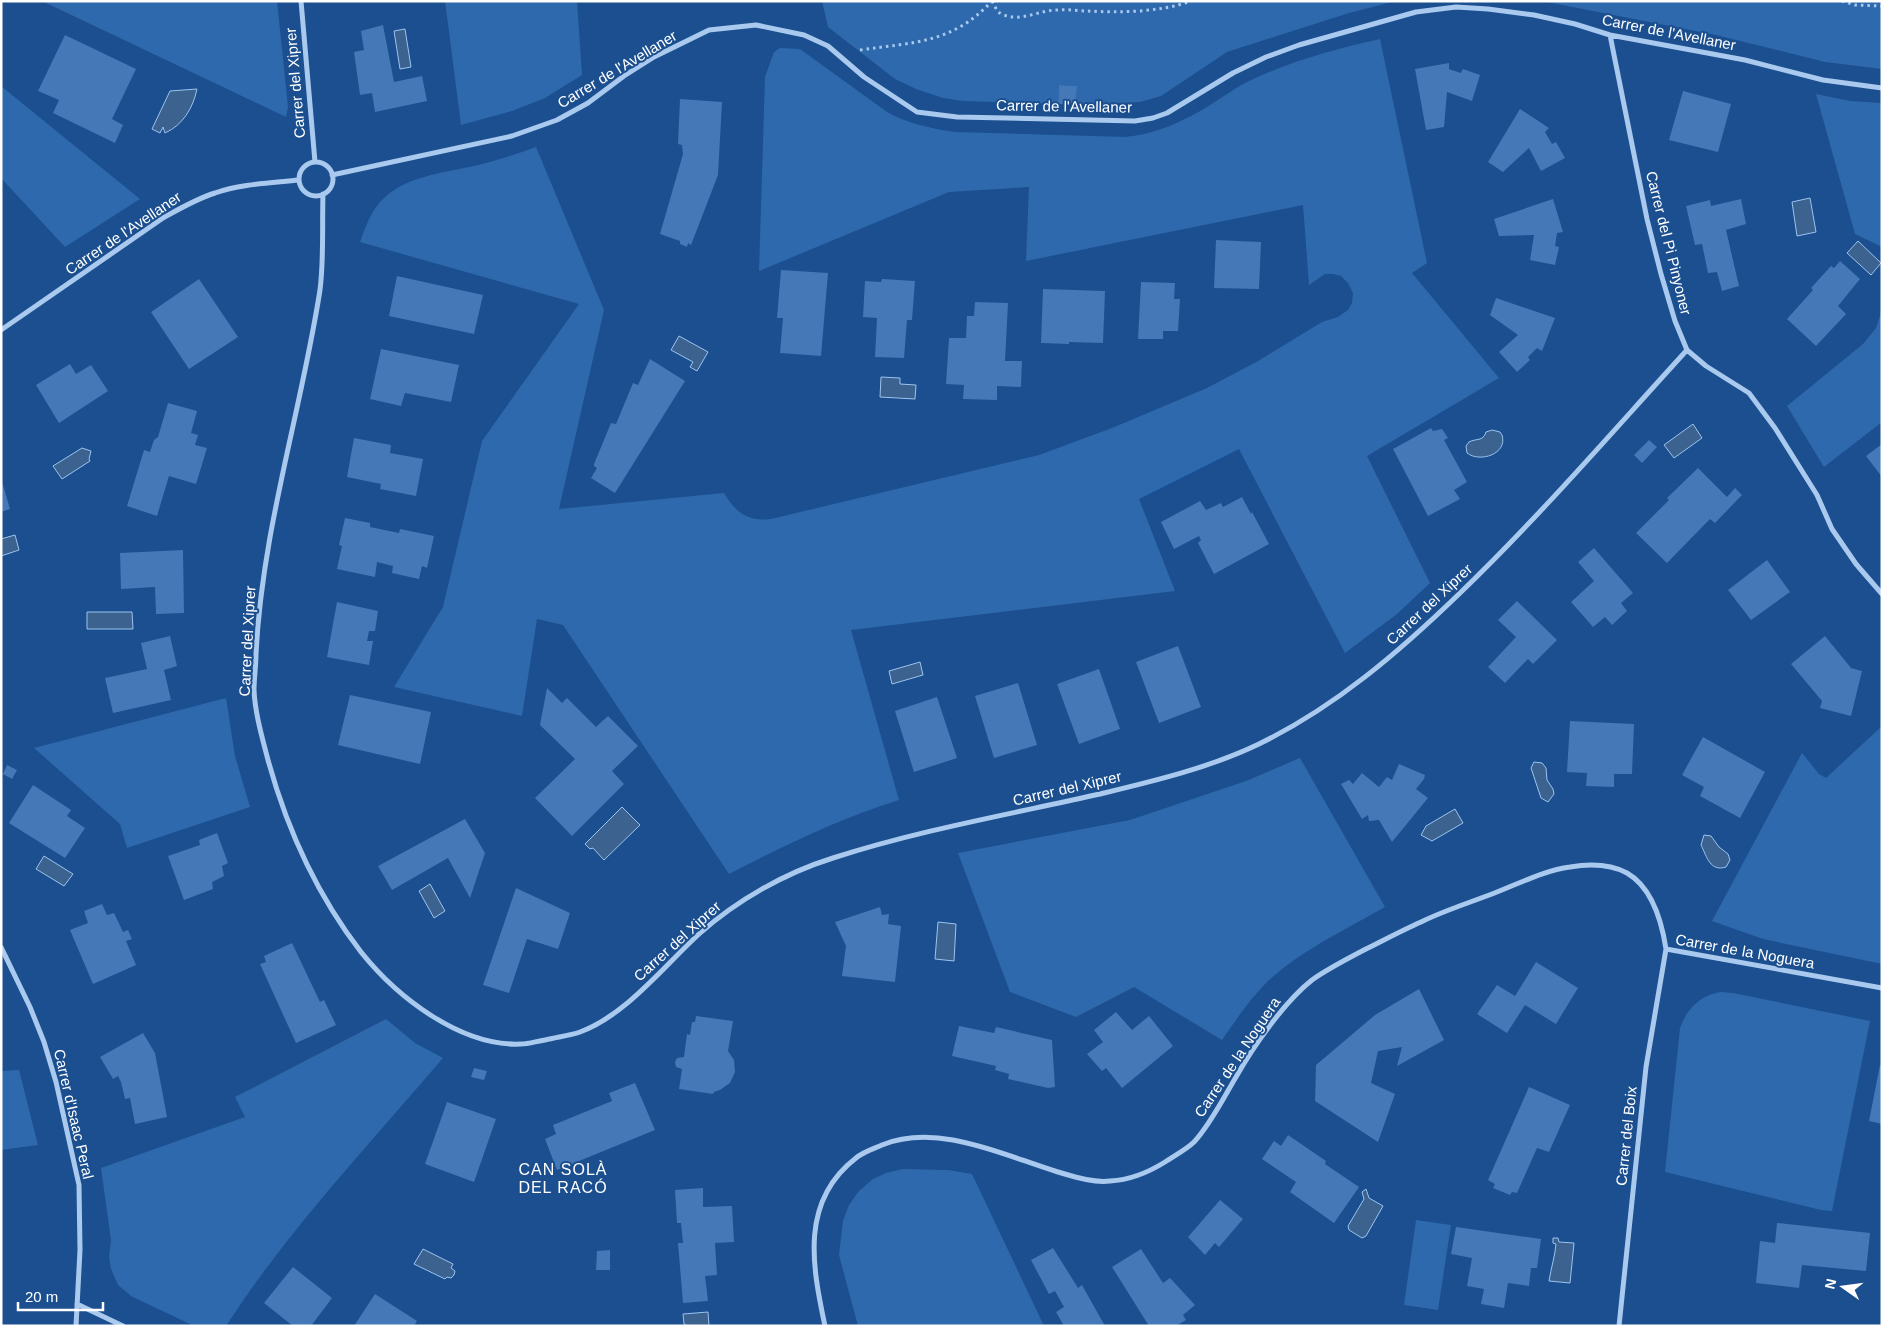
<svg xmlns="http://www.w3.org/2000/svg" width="1883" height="1327" viewBox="0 0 1883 1327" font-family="Helvetica,sans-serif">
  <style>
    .green { fill: #2e69ad }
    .water { fill: #3c6290; stroke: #9cc4f0 }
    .building { fill: #4478b7 }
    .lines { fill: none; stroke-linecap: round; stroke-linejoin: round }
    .path { stroke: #a9c9ee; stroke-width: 3; stroke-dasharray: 2.5 4; stroke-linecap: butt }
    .minor { stroke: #a9c9ee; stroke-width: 5 }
    .labels { text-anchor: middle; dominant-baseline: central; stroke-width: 4; stroke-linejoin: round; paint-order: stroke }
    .street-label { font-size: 15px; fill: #fff; stroke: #1b4f8f }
    .neighbourhood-label { font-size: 16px; letter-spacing: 1px; fill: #fff; stroke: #1b4f8f }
  </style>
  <rect width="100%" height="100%" fill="#1b4f8f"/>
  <path class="green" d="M42,1H277L288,107L286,117Z
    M445,1H577L582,75L545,98L512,111L461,125Z
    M822,1H1396L1349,13L1227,52L1161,96L1140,102L1076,105L1077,86L1059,85L1058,104L963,101L943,98L916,89L895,79L828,27Z
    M1542,1H1882V69L1825,62L1716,35Z
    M1380,39L1427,263L1412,273L1499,378L1367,456L1430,583L1397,614L1345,653L1239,449L1139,499L1175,591L851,630L899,800C838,819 786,845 729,874L563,625L537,619L522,716L394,687L443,607L482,441L579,304L360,242C366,226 371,210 384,198C406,177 441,173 469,167C492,162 514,155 536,147L604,310L559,509L724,493C735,512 748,522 771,519L1039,455L1112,428L1207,388L1258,361L1322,322L1338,317L1348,310L1352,303L1353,293L1348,283L1341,276L1333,274H1325L1309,285L1303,205L1026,261L1029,187L949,192L759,271L765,77L774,52L780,48L800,49L887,112C909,124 930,128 954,132L1125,137C1156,134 1183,122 1210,105C1223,97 1235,88 1249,81C1291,61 1335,49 1380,39Z
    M1,86L140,199L65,247L1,178Z
    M1816,94L1850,101L1882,103V247L1855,234Z
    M1882,309V422L1824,467L1787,406L1863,344L1876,328Z
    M226,698L235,756L250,807L127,848L120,824L34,748Z
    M1882,726V964L1763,939L1712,921L1802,753L1819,774L1826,778Z
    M1300,758L1385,907C1346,929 1299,952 1267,982C1249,1000 1236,1020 1222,1040L1134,987L1076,1017L1010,992L958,853L1130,820L1246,781Z
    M1721,992L1733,993L1870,1021L1832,1211L1821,1210L1665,1172L1680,1028C1687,1008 1701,995 1721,992Z
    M386,1019L415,1043L443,1058C369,1145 288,1230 226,1326H194L131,1296L118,1285L111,1269L109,1257L111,1240L101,1168L245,1117L235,1097Z
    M19,1070L38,1145L1,1150V1071Z
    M903,1169L948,1170L972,1174L1044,1326H858L839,1255L843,1221L849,1205L859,1191L873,1179L886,1173Z
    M1416,1220L1451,1225L1438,1310L1404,1305Z"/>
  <path class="water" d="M405,29L411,67L400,69L394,31Z
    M197,89C193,108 183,125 165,133L163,127L160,133L152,129L170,91Z
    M1810,198L1816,232L1797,236L1792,202Z
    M1858,241L1881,263L1871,275L1847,253Z
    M679,336L708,352L697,371L690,367L693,362L671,350Z
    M881,377L900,378V384L916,385L915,399L880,397Z
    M1693,424L1702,438L1674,458L1664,445Z
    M1492,430L1500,432L1502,435C1508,454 1480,463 1467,453L1466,446L1469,442C1476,438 1483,442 1486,432Z
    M82,448L91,451L89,459L90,461L62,479L53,466Z
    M15,535L19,550L1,556V539Z
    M87,612H132L133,629H87Z
    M920,662L923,675L892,684L889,671Z
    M1534,762L1542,763L1546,768L1547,780L1553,789L1554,794L1548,802L1541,798L1531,768Z
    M622,807L640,825L604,860L593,848L590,849L585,844Z
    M1455,809L1463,823L1432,841L1421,835L1426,826Z
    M1704,835L1711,836L1719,847L1728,854L1730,860L1726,867C1710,872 1707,857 1701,845Z
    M44,856L73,874L64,886L36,869Z
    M430,884L445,911L434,918L419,891Z
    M938,922L956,924L954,961L935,959Z
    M1366,1189L1369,1198L1383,1206L1366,1236L1362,1238L1349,1230L1348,1226L1364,1199L1362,1192Z
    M1553,1238H1558L1559,1242L1574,1243L1570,1283L1549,1281C1551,1268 1555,1256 1556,1244L1553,1243Z
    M423,1249L453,1264L451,1268L455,1271L454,1275L451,1278L447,1277L445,1279L414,1264Z
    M708,1312L709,1326H688L684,1324L683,1314Z"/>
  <path class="building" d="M383,25L394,82L422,76L427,101L375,112L372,93L360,95L354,52L364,50L361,31Z
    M65,35L136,69L112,119L123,125L115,143L53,113L59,100L38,91Z
    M1449,63V69L1461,73L1463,69L1480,75L1472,101L1447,92L1444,127L1426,130L1415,69Z
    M1059,85L1077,86L1076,105L1058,104Z
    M1683,91L1731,104L1718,152L1669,140Z
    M680,99L722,102L718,175L691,245L688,243L687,247L680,244V241L660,234L683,154L682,145L678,144Z
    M1520,109L1549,128L1545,132L1552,144L1556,142L1565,158L1541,171L1529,148L1503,172L1488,162Z
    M1553,199L1563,232L1557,233L1555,246L1559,247L1555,265L1530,260L1534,235L1499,236L1494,219Z
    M1741,199L1746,224L1726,230L1739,286L1722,291L1717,272L1708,273L1702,244L1695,245L1686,206L1710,200L1711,206Z
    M1216,240L1261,242L1259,289L1214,288Z
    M1840,261L1860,279L1838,306L1846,314L1816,346L1787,319L1813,290L1811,288L1831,266L1834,268Z
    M781,270L828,273L821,356L780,353L783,318H777Z
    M397,276L483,295L474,334L389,316Z
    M199,279L238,337L189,369L151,312Z
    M882,279L915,281L912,320H907L904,358L875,357L877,318L863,317L865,281L881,282Z
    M1141,282L1175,283L1174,299H1180L1178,331H1163V339H1138Z
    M1043,289L1105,291L1103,343L1069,342V344L1041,343Z
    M1496,298L1555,318L1542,351L1537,348L1528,357L1530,360L1517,372L1499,352L1518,335L1490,315Z
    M975,302L1008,303L1005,361H1022L1021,387L997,386V400L963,399L964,385L946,384L949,338H966L967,316H974Z
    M381,349L459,365L451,402L405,393L401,406L370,399Z
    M650,359L685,381L615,493L591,478L597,468L594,466V464L611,423L616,424L633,383L638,385Z
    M70,364L76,374L91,365L108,391L59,423L36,385Z
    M168,403L197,411L191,433L198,435L195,445L207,448L196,484L169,476L157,516L127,506L144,450L150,452L154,440L158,437Z
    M1431,428L1433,431L1442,429L1448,438L1444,440L1467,482L1454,490L1460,499L1428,516L1393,449Z
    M354,438L391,445L390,453L423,459L416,496L380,489L381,484L347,477Z
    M1649,440L1657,447L1642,463L1634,455Z
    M1882,444V477L1866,456Z
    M1698,468L1727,497L1735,488L1742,495L1715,523L1710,519L1667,563L1636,533L1669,500L1667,498Z
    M1,478L10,509L1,512Z
    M1242,497L1251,514L1252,512L1269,544L1214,574L1198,543L1201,540L1199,536L1174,549L1161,522L1200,501L1206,510L1221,503L1223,507Z
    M345,518L370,523V527L399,533L400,529L434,536L427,568L422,566L419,579L392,573L393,566L377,562L375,577L337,569L342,546L339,545Z
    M1594,548L1633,593L1621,603L1627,611L1612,625L1605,617L1593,627L1571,602L1594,581L1578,562Z
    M183,550L184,613L156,614L155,587L121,589L120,553Z
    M1767,560L1790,592L1751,620L1728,590Z
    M1517,601L1557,640L1533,664L1528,659L1505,683L1488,667L1516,637L1498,620Z
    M337,602L378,611L375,631H369L367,641H373L369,665L327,657Z
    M170,636L177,666L164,670L171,700L113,713L105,678L147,669L141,643Z
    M1825,636L1851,668L1862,671L1851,716L1820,708L1822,701L1791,664Z
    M1178,646L1201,707L1159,723L1136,662Z
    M1099,669L1120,729L1079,744L1057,684Z
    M1018,683L1037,745L994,758L975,696Z
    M547,688L562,703L567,698L596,727L608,716L638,746L612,771L624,784L572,836L535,798L575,759L540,725Z
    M350,695L431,712L420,764L338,745Z
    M937,697L957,758L914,772L895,711Z
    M1570,721L1634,724L1632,774H1614V787L1586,786L1587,773L1567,772Z
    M1703,737L1765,772L1740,818L1700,796L1704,787L1682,775Z
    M1399,764L1425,775L1424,779L1416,789L1428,798L1392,842L1379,820L1369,821L1368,815L1362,819L1341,784L1349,780L1353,784L1362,773L1379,787L1387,777L1392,780Z
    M7,765L17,770L12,779L3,774Z
    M33,785L71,810L67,816L85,828L65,858L9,823Z
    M465,819L485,853L470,898L448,858L392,890L378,866Z
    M217,833L228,863L222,866L224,876L212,882L213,889L184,900L168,856L200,845L199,840Z
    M516,888L570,913L558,949L527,939L509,993L483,985Z
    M102,904L107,915L114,913L123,932L128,930L132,939L126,941L136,965L93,984L70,930L88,923L84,911Z
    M880,907L882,915L889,914L888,924L901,926L895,982L842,976L846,946L835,922Z
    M292,943L320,1002L324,1000L336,1025L296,1043L260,964L266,962L264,956Z
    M1536,962L1578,988L1556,1024L1525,1005L1507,1033L1477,1014L1497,985L1515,996Z
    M1419,989L1444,1040L1397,1066L1402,1047L1378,1051L1371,1083L1395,1094L1378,1142L1315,1101L1316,1065L1375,1015Z
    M1116,1012L1132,1030L1149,1016L1173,1046L1122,1088L1106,1068L1102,1071L1087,1054L1103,1042L1094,1030Z
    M696,1016L733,1021L728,1051L734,1060L735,1072L730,1083L720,1090L714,1092L713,1094L679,1089L682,1069L676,1067L675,1062L677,1058L684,1057L687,1034L690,1035L692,1022H695Z
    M959,1026L994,1033L996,1027L1052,1040L1055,1087L1048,1088L1008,1079L1009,1074L995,1070L996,1066L952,1056Z
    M143,1033L155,1053L167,1117L135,1124L130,1098L125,1099L121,1082L118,1076L113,1079L100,1057Z
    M1880,1065L1882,1066V1124L1869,1121Z
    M474,1068L487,1071L484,1080L471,1077Z
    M635,1083L655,1130L557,1170L545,1139L556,1134L553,1125L612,1101L609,1093Z
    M1529,1087L1570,1105L1549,1152L1537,1148L1517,1193L1512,1192L1510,1195L1493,1188L1495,1184L1488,1180Z
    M447,1102L496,1119L474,1182L425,1164Z
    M1288,1135L1326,1161L1325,1164L1359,1187L1334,1223L1290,1192L1296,1182L1262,1159L1274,1141L1281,1146Z
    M703,1188V1207L732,1206L734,1242L715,1243L717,1275L705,1276L708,1301L683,1303L678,1243H683L681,1223H677L675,1190Z
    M1220,1200L1243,1219L1219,1247L1215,1243L1205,1255L1188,1237Z
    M1777,1223L1870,1233L1866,1271L1802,1265L1799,1288L1756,1283L1760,1241L1775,1243Z
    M1456,1227L1541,1239L1537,1268H1531L1529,1286L1508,1283L1504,1308L1481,1304L1484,1289L1467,1286L1472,1258L1451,1254Z
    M1053,1248L1078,1288L1082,1285L1105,1326H1064L1056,1312L1064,1307L1055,1291L1049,1294L1031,1260Z
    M1141,1249L1163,1283L1170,1278L1195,1305L1183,1315L1186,1320L1176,1326H1149L1112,1267Z
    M610,1250V1270H596L597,1251Z
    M293,1267L332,1298L311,1326H293L264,1303Z
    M375,1294L417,1321L414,1326H354Z"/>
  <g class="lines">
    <path class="path" d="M992,1C996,8 997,13 1004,15C1021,22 1040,10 1057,10C1067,9 1078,11 1088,11C1119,13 1162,12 1191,1
      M1842,1L1855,5L1882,6
      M860,50C914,42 952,44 992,1"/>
    <path class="minor" d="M301,1L315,162
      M1610,35L1647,219L1661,274L1675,321L1687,350L1706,366L1749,393L1775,428L1817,495L1832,529L1856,564L1882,594
      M299 179a17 17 0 1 1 34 0a17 17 0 1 1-34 0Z
      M332,175L512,136L557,120L588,103L624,76L654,57L709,30L756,25L804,35L828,46L864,77L917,112L957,117L1135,121L1153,118L1167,113L1233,73L1266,57L1299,45L1416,12L1456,7L1488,9L1534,15L1575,24L1610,35L1745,60L1823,80L1882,88
      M323,194C322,225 324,259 320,290C301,412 262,530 256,654C256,666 254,678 254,690C255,713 262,737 268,760C287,829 317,895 361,952C397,997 461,1047 521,1044C529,1044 537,1041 545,1040C556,1037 569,1036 580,1032C626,1015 663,967 699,934C737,900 785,873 833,858C920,830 1011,814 1100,794C1154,781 1209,768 1259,744C1335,707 1399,652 1459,594C1539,517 1612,432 1687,350
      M1,330L163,218C179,209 196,199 215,193C240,184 272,183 299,180
      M1,947L30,1007L44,1042L56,1082L79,1185L80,1250L76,1326
      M77,1304L123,1326
      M825,1326C812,1265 800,1201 856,1158C863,1152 873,1149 882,1145C938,1122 1005,1156 1058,1172C1075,1177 1093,1183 1110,1181C1130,1180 1149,1172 1165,1162C1174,1156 1187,1149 1194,1142C1210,1125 1224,1097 1236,1077C1253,1047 1284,1002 1312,980C1329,968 1349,958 1368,948C1386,939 1403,930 1421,922C1445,910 1472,902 1497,892C1520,883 1546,870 1570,867C1588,864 1610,864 1627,873C1653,888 1662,923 1666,949L1882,988
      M1619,1326L1646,1067L1666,949"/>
  </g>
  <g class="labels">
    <g class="street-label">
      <text transform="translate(1669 32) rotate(11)">Carrer de l'Avellaner</text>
      <text transform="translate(617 69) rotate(-31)">Carrer de l'Avellaner</text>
      <text transform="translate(295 83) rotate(-95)">Carrer del Xiprer</text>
      <text transform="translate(1064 106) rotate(1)">Carrer de l'Avellaner</text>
      <text transform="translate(123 233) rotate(-34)">Carrer de l'Avellaner</text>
      <text transform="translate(1669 243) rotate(76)">Carrer del Pi Pinyoner</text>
      <text transform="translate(1429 604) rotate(-43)">Carrer del Xiprer</text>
      <text transform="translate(247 641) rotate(-87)">Carrer del Xiprer</text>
      <text transform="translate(1067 788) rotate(-13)">Carrer del Xiprer</text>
      <text transform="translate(677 941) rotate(-42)">Carrer del Xiprer</text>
      <text transform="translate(1745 951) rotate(10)">Carrer de la Noguera</text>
      <text transform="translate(1237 1057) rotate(-56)">Carrer de la Noguera</text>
      <text transform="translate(74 1114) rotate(77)">Carrer d'Isaac Peral</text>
      <text transform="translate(1626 1136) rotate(-84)">Carrer del Boix</text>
    </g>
    <g class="neighbourhood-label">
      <text x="563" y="1169">CAN SOLÀ<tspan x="563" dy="18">DEL RACÓ</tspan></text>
    </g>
  </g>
  <rect width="1883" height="1327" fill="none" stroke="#ffffff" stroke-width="5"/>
  <g transform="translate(1843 1287) rotate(284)" stroke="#1b4f8f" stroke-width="4" paint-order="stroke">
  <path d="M0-4L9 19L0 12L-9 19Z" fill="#ffffff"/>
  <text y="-8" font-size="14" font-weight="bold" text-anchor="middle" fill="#ffffff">N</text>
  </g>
  <path d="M18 1302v8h85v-8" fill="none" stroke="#ffffff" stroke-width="2.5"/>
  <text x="25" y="1302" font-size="15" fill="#ffffff" stroke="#1b4f8f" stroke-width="4" paint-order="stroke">20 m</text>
</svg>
